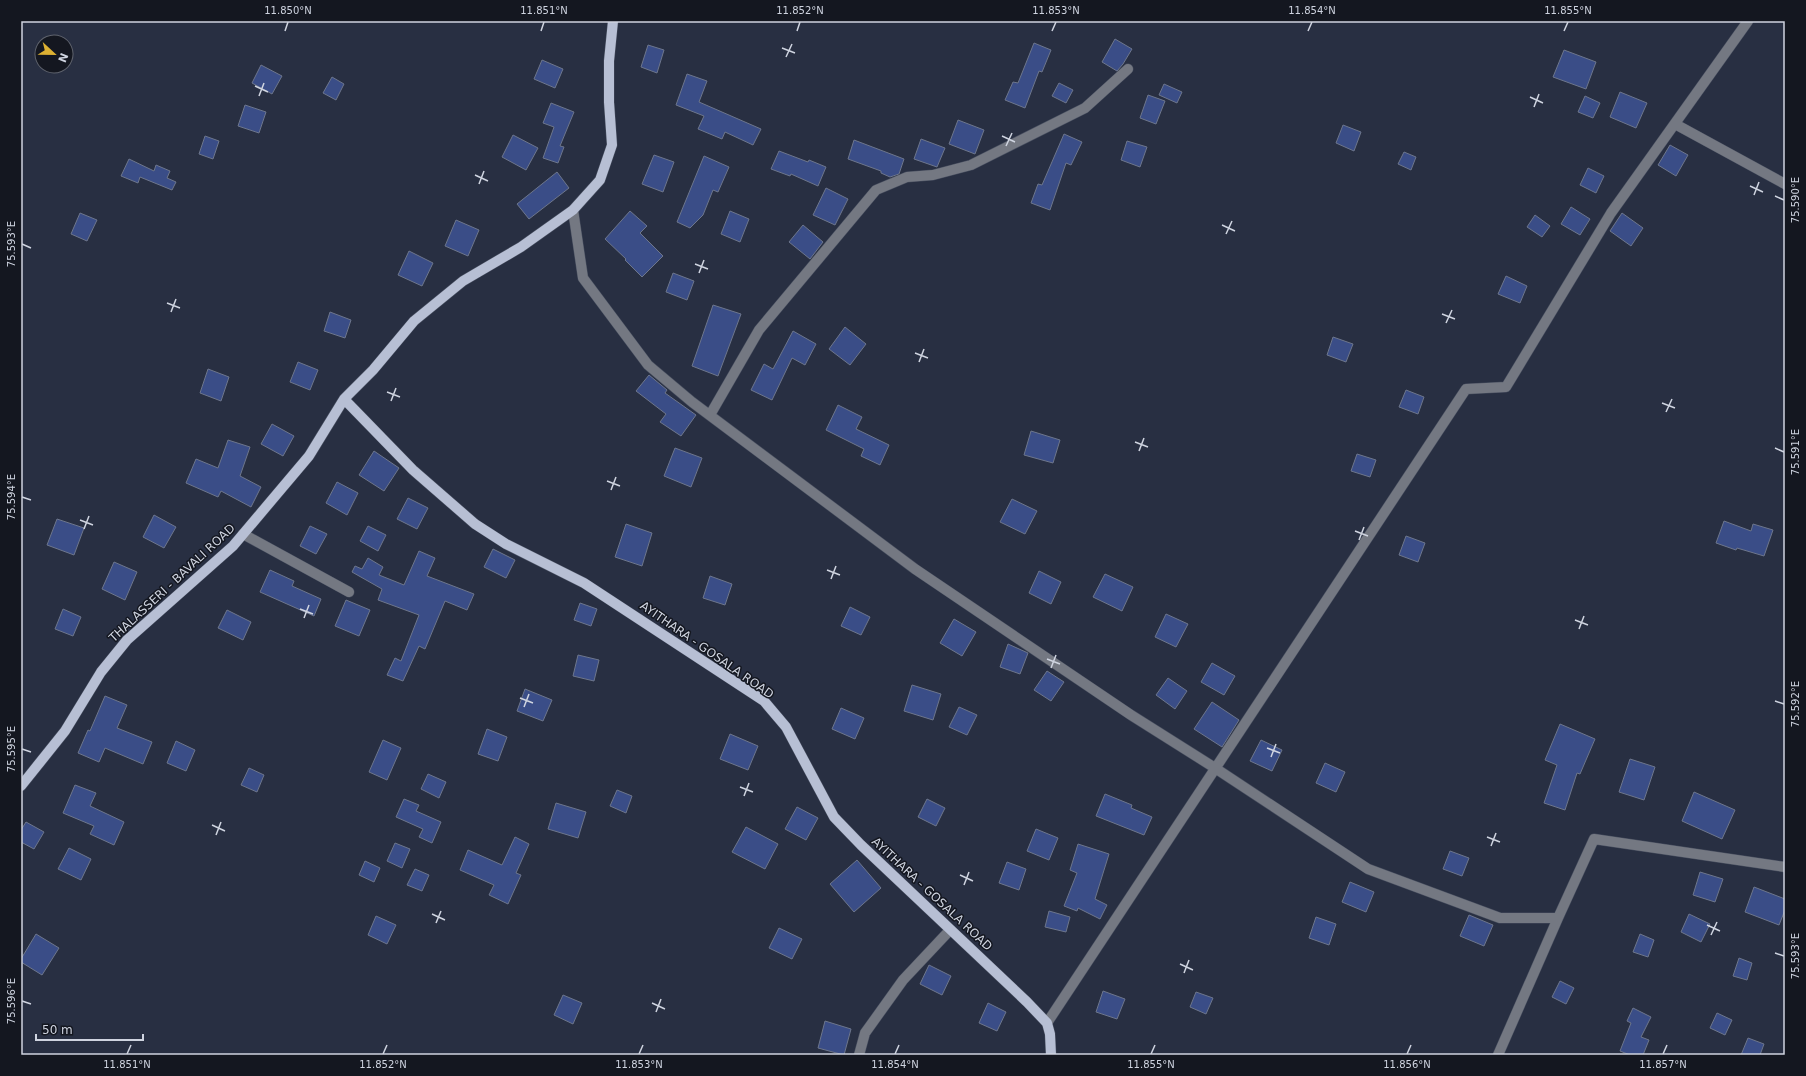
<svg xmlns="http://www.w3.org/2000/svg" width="1806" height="1076" viewBox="0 0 1806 1076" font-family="'DejaVu Sans',sans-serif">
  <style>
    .building { fill: #3a4d87; stroke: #6d768c }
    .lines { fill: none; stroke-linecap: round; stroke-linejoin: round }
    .minor-casing { stroke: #464d5e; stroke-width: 11 }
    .major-casing { stroke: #464d5e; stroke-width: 11 }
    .minor { stroke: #747882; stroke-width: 10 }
    .major { stroke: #b7bfd4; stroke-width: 10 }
    .ticks { fill: none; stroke: #cfd4e0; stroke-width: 1.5 }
    .labels { text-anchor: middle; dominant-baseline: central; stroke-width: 3; stroke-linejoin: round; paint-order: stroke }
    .street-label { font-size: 12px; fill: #cfd4e0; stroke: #141720 }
    .neatline { fill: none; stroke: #cfd4e0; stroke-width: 1.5 }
    .ticks-label { font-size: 10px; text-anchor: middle; fill: #cfd4e0 }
  </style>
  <rect width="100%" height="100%" fill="#282f42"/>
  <path class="building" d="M1115,39L1132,49L1123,64L1117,71L1102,62Z
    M1034,43L1051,50L1042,72L1039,71L1025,108L1005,100L1013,82L1018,83Z
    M648,45L664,50L657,73L641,67Z
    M1564,50L1596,62L1586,89L1553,77Z
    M542,60L563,69L555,88L534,79Z
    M261,65L282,76L272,94L252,83Z
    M687,74L707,81L699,102L761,129L753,145L725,132L722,139L698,129L704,116L676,105Z
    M332,77L344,84L336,100L323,93Z
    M1059,83L1073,90L1066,103L1052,96Z
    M1164,84L1182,92L1177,103L1159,95Z
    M1620,92L1647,103L1636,128L1610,117Z
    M1148,95L1165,101L1156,124L1140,118Z
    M1585,96L1600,103L1593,118L1578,112Z
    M551,103L574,112L560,146L564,147L558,163L543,158L554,127L543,123Z
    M245,105L266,112L259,133L238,126Z
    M958,120L984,130L975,154L949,144Z
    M1343,125L1361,132L1354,151L1336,143Z
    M1064,134L1082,142L1071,165L1066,163L1050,210L1031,203L1038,184L1042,185Z
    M513,135L538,148L526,170L502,157Z
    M205,136L219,141L213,159L199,154Z
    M921,139L945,148L937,167L914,159Z
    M854,140L904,159L899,174L890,177L881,173V171L848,159Z
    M1127,141L1147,147L1140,167L1121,160Z
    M1670,145L1688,155L1676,176L1658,165Z
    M779,151L808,162L809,160L826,167L818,186L791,174L790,176L771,169Z
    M1404,152L1416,157L1411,170L1398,164Z
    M654,155L674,162L663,192L642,184Z
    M704,156L729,167L718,192L713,190L703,215L690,228L677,222Z
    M129,159L154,171L156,165L170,171L167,178L176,182L172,190L140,177L138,183L121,176Z
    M1588,168L1604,176L1596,193L1580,185Z
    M557,172L569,188L529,219L517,204Z
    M826,188L848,199L835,225L813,215Z
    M1571,207L1590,219L1580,235L1561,224Z
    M630,211L647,226L640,233L663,256L642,277L625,260L626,259L605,239Z
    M730,211L749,219L740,242L721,234Z
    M80,213L97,220L87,241L71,234Z
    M1622,213L1643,228L1631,246L1610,231Z
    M1535,215L1550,226L1542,237L1527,227Z
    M456,220L479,230L468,256L445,246Z
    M803,225L823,242L810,259L789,242Z
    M409,251L433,263L422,286L398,275Z
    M673,273L694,281L687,300L666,292Z
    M1506,276L1527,286L1520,303L1498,294Z
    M713,305L741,314L718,376L692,366Z
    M330,312L351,320L345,338L324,331Z
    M845,327L866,344L850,365L829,349Z
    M793,331L816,344L805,365L792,358L772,400L751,390L764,364L773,369Z
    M1333,337L1353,344L1346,362L1327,355Z
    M298,362L318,370L310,390L290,382Z
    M208,369L229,377L221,401L200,393Z
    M649,375L667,390L665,393L696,415L681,436L660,422L666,414L636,391Z
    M1406,390L1424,397L1418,414L1399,407Z
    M838,405L862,417L856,429L889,445L880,465L861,456L864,449L826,430Z
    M272,424L294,436L283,456L261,444Z
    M1031,431L1060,440L1053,463L1024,455Z
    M228,440L250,447L240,476L261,487L251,507L221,491L218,497L186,483L196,459L218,468Z
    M675,448L702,458L691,487L664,476Z
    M374,451L399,468L384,491L359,475Z
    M1357,454L1376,460L1370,477L1351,471Z
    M337,482L358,493L347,515L326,503Z
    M408,498L428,508L417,529L397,519Z
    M1012,499L1037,511L1025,534L1000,522Z
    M154,515L176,527L164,548L143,537Z
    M57,519L84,528L74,555L47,545Z
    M1724,521L1751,531L1753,524L1773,530L1764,556L1737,548L1736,550L1716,543Z
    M626,524L652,533L642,566L615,557Z
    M310,526L327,534L316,554L300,546Z
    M368,526L386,535L378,551L360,541Z
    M1406,536L1425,543L1418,562L1399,555Z
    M493,549L515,560L506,578L484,567Z
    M419,551L435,558L427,576L474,594L467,610L445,601L425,649L419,646L403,681L387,675L395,658L401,661L419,615L378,600L382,589L352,572L355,566L362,569L368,558L383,567L379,575L404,585Z
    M114,562L137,572L125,600L102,589Z
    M270,570L294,581L292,586L321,599L314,616L260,592Z
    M1039,571L1061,582L1051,604L1029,593Z
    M1105,574L1133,587L1122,611L1093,597Z
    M710,576L732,584L725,605L703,598Z
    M346,600L370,610L359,636L335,626Z
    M580,603L597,609L591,626L574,620Z
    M850,607L870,617L861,635L841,626Z
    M63,609L81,617L73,636L55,629Z
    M227,610L251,622L243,640L218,628Z
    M1166,614L1188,624L1176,647L1155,637Z
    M954,619L976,632L962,656L940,643Z
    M1008,644L1028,653L1020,674L1000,667Z
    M578,655L599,660L594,681L573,676Z
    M1212,663L1235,676L1224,695L1201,682Z
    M1047,671L1064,682L1051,701L1034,690Z
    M1168,678L1187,691L1175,709L1156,695Z
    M912,685L941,694L933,720L904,711Z
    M525,689L552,700L543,721L517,711Z
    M105,696L127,705L117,728L152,742L143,764L105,748L99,762L78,753L88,730L90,731Z
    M1212,702L1239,720L1222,747L1194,729Z
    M959,707L977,715L967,735L949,727Z
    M841,708L864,718L855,739L832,729Z
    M1560,724L1595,739L1580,774L1577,773L1565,810L1544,803L1557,765L1545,760Z
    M487,729L507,737L498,761L478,754Z
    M730,734L758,746L748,770L720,759Z
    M383,740L401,748L387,780L369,772Z
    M1261,740L1282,750L1272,771L1250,761Z
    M176,741L195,750L186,771L167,763Z
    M1630,759L1655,767L1644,800L1619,792Z
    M1325,763L1345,772L1336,792L1316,783Z
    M249,768L264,775L257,792L241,785Z
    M428,774L446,782L439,798L421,789Z
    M75,785L96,793L90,806L124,822L114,845L90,834L94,826L63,813Z
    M617,790L632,796L626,813L610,806Z
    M1694,792L1735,810L1722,839L1682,821Z
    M1105,794L1132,805L1131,808L1152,817L1144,835L1096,816Z
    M404,799L419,805L416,811L441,822L432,843L419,837L423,829L396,817Z
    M927,799L945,808L936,826L918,817Z
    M556,803L586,812L578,838L548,829Z
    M797,807L818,818L806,840L785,829Z
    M26,822L44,832L34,849L21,842V830Z
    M746,827L778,844L765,869L732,852Z
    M1036,829L1058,838L1049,860L1027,851Z
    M515,837L529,844L516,873L521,875L508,904L489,895L494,885L460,870L468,850L502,865Z
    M395,843L410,849L402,868L387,861Z
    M1078,844L1109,854L1095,899L1107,905L1100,919L1078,908L1077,911L1064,906L1077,873L1070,870Z
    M69,848L91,859L81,880L58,869Z
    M1450,851L1469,858L1462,876L1443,869Z
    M857,860L881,888L854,912L830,884Z
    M365,861L380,868L374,882L359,875Z
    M1007,862L1026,869L1019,890L999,883Z
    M415,869L429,875L422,891L407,885Z
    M1700,872L1723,879L1715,902L1693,895Z
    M1350,882L1374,892L1366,912L1342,902Z
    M1754,887L1785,899V910L1779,925L1745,912Z
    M1049,911L1070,917L1066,932L1045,927Z
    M1689,914L1710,924L1701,942L1681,932Z
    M1469,915L1493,925L1484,946L1460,936Z
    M376,916L396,925L387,944L368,935Z
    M1316,917L1336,924L1329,945L1309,938Z
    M779,928L802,939L792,959L769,948Z
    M36,934L59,948L42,975L21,962V959Z
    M1640,934L1654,940L1648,957L1633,952Z
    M1739,958L1752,963L1747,980L1733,976Z
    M929,965L951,976L942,995L920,984Z
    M1560,981L1574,988L1566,1004L1552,997Z
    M1103,991L1125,999L1117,1019L1096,1012Z
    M1196,992L1213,998L1206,1014L1190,1007Z
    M563,995L582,1003L573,1024L554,1015Z
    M988,1003L1006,1012L997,1031L979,1023Z
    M1633,1008L1651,1017L1641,1037L1649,1040L1643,1055H1630L1620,1051L1631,1023L1627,1021Z
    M1717,1013L1732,1020L1725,1035L1710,1028Z
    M825,1021L851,1029L844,1055L818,1048Z
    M1748,1038L1764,1044L1760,1055H1741Z"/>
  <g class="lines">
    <defs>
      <path id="minor" d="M1675,124L1785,184
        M573,210L583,278L648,365L692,402L915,569L1131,715L1215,768L1368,869L1500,918H1558L1594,839L1785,867
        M710,415L759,330L876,190L907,177L933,175L971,165L1085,108L1128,69
        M243,534L349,592
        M1047,1023L1466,389L1506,387L1611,213L1748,21
        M859,1055L865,1033L903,980L950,930
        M1498,1055L1558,918"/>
      <path id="major" d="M344,399L413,470L475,524L506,544L584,583L764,701L786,727L834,817L861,845L1027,1002L1047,1023L1050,1034L1051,1055
        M21,786L65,731L101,672L127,640L233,546L309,456L344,399L373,370L414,321L463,281L521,247L573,210L600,180L612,145L609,102V61L613,21"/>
    </defs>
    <use href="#minor" class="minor-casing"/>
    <use href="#major" class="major-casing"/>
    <use href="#minor" class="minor"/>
    <use href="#major" class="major"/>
  </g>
  <path class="ticks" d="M285,31L288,22M541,31L544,22M797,31L800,22M1052,31L1056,22M1308,31L1312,22M1564,31L1568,22M782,48L795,53M786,57L792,44M255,86L268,92M259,96L264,83M1530,97L1543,103M1534,107L1539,94M1002,136L1015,142M1006,146L1012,133M475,175L488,181M479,184L484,171M1750,186L1763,192M1754,195L1759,182M1775,196L1784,200M1222,225L1235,231M1226,234L1232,221M22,244L31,248M695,264L708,269M699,273L704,260M167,303L180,308M171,312L176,299M1442,314L1455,319M1446,323L1452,310M915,353L928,358M919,362L924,349M387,392L400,397M391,401L396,388M1662,403L1675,408M1666,412L1672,399M1135,442L1148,447M1775,448L1784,452M1139,451L1144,438M607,481L620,486M611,490L616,477M22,497L31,500M80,520L93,525M84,529L89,516M1355,531L1368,536M1359,540L1364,527M827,570L840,575M831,579L836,566M300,609L313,614M304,618L309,605M1575,620L1588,625M1579,629L1584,616M1047,659L1060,664M1051,668L1056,655M520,698L533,703M1775,701L1784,704M524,707L529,694M1267,748L1280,753M22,749L31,752M1271,757L1276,744M740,787L753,792M744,796L749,783M212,825L225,831M216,835L221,822M1487,837L1500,842M1491,846L1496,833M960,875L973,881M964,885L969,872M432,914L445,920M436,923L441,911M1707,925L1720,931M1711,935L1717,922M1775,953L1784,956M1180,964L1193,970M1184,973L1189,960M22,1001L31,1004M652,1003L665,1009M656,1012L661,999M127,1054L131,1045M383,1054L387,1045M639,1054L643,1045M895,1054L899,1045M1151,1054L1155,1045M1407,1054L1411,1045M1663,1054L1667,1045"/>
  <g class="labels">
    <g class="street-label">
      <text transform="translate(172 583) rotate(-43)">THALASSERI - BAVALI ROAD</text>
      <text transform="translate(707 650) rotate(35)">AYITHARA - GOSALA ROAD</text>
      <text transform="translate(932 894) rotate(43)">AYITHARA - GOSALA ROAD</text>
    </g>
  </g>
  <rect width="1806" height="1076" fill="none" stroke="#141720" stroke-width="44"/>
  <g transform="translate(54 54) rotate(112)"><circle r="19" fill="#141720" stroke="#5f636d"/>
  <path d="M0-3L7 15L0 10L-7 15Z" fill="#ddb133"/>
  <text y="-6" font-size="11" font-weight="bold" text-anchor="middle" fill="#cfd4e0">N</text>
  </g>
  <path d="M36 1034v6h107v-6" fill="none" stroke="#cfd4e0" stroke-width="2"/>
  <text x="42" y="1034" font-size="12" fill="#cfd4e0" stroke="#141720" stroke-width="3" paint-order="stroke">50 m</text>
  <rect x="22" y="22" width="1762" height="1032" class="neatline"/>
  <g class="ticks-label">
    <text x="288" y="14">11.850°N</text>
    <text x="544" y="14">11.851°N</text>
    <text x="800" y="14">11.852°N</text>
    <text x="1056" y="14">11.853°N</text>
    <text x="1312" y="14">11.854°N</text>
    <text x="1568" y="14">11.855°N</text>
    <text transform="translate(1795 200) rotate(-90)" y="4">75.590°E</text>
    <text transform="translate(11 244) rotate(-90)" y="4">75.593°E</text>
    <text transform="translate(1795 452) rotate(-90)" y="4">75.591°E</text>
    <text transform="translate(11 497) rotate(-90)" y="4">75.594°E</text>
    <text transform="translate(1795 704) rotate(-90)" y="4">75.592°E</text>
    <text transform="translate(11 749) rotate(-90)" y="4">75.595°E</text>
    <text transform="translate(1795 956) rotate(-90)" y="4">75.593°E</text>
    <text transform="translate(11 1001) rotate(-90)" y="4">75.596°E</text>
    <text x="127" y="1068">11.851°N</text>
    <text x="383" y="1068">11.852°N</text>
    <text x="639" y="1068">11.853°N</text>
    <text x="895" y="1068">11.854°N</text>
    <text x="1151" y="1068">11.855°N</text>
    <text x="1407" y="1068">11.856°N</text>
    <text x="1663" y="1068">11.857°N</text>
  </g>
</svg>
